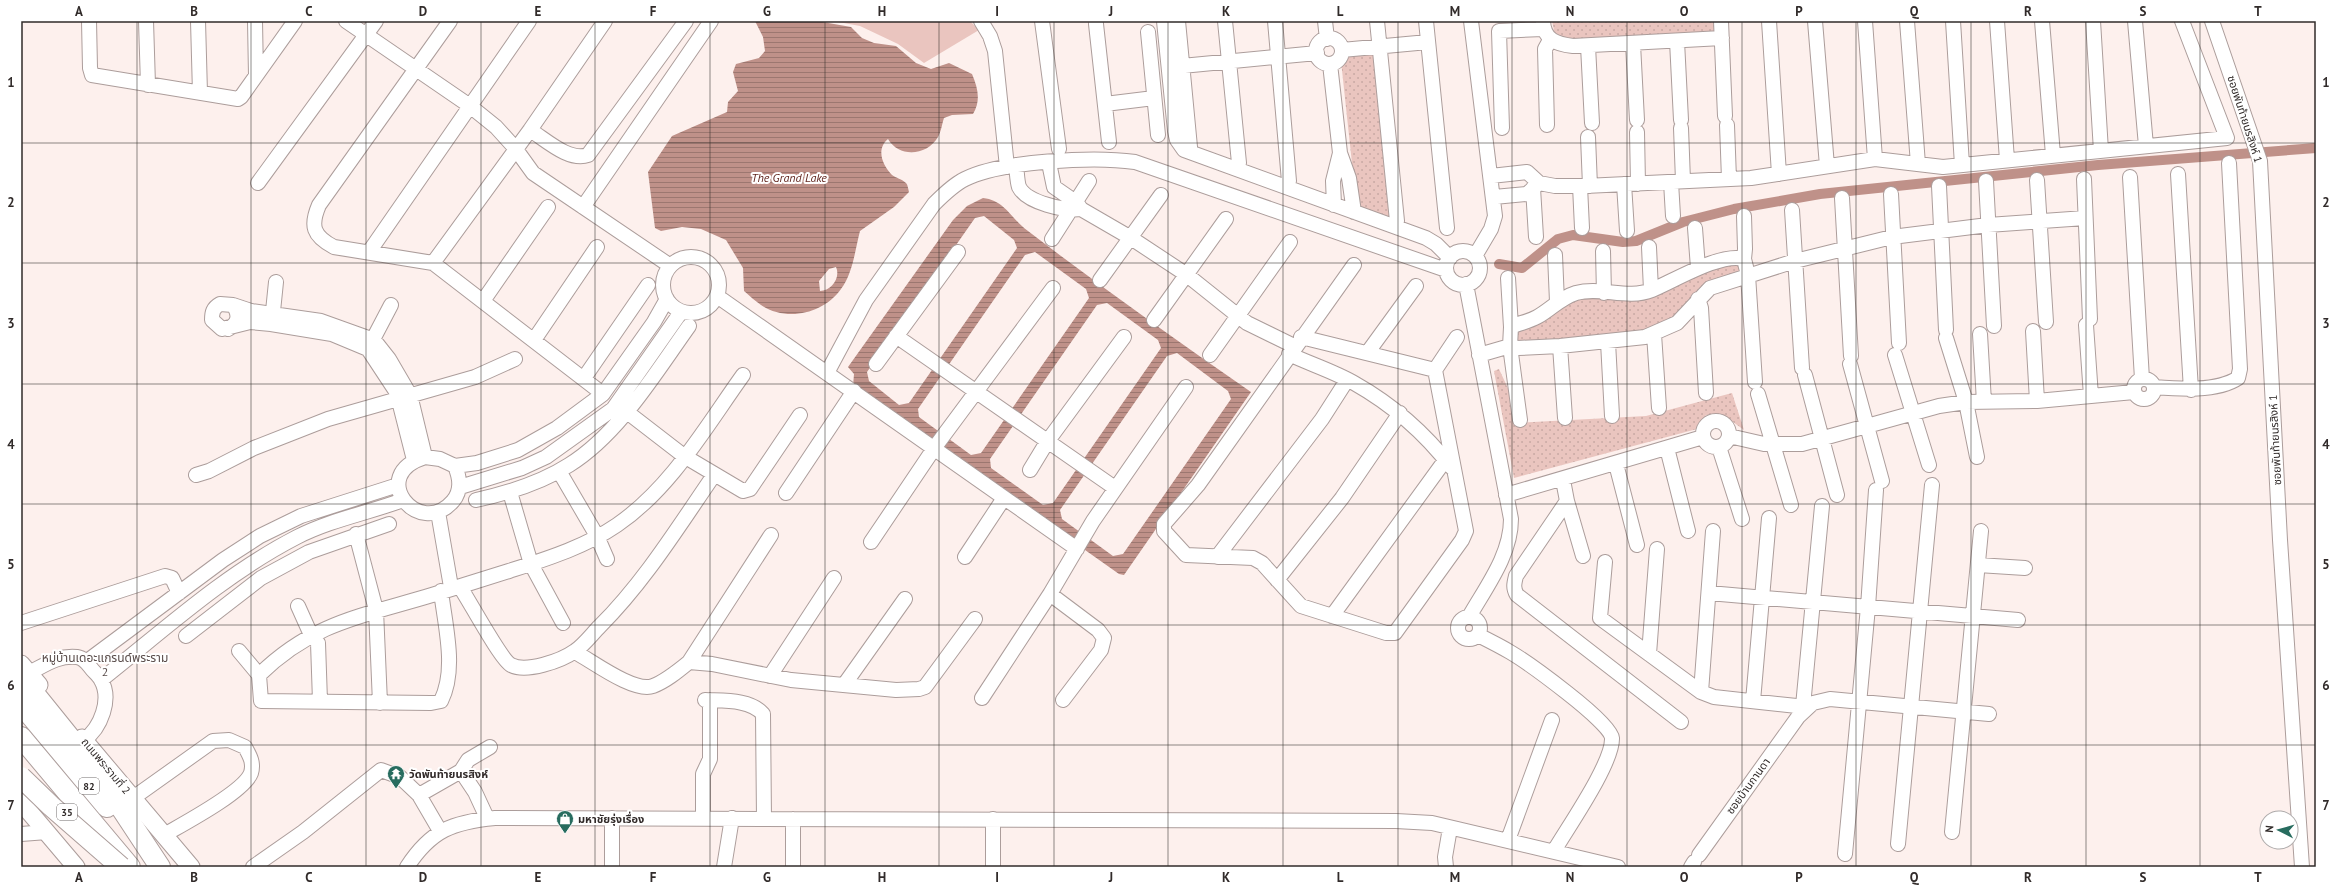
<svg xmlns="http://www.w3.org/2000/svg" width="2337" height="888" viewBox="0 0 2337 888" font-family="'PT Sans','Noto Sans Thai',sans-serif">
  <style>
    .garden { fill: url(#garden-dots) }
    .pitch { fill: #eac5bf }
    .water { fill: url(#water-rules); fill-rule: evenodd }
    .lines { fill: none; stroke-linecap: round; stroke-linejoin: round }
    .canal { stroke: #bf9189; stroke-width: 10 }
    .minor-casing { stroke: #ac9d9b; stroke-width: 16 }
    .major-casing { stroke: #ac9d9b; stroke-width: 19 }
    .highway-casing { stroke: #ac9d9b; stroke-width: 22 }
    .minor { stroke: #fff; stroke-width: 14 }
    .major { stroke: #fff; stroke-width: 17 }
    .highway { stroke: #fff; stroke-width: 20 }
    .highway-bridge-casing { stroke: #ac9d9b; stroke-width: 22; stroke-linecap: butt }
    .highway-bridge { stroke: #fff; stroke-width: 20 }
    .grid { fill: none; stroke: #312b2a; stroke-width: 1; stroke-opacity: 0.55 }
    .labels { text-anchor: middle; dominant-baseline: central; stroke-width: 4; stroke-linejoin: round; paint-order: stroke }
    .shield { fill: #fff; stroke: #6f6b6a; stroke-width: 1 }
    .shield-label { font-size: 10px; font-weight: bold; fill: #312b2a }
    .street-label { font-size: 11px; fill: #312b2a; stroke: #fff }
    .poi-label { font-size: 11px; font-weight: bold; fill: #312b2a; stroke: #fff; text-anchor: start }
    .water-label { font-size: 12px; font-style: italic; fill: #632821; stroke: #fff }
    .neighbourhood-label { font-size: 12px; fill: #594c4a; stroke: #fff }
    .neatline { fill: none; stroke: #312b2a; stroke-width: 1.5 }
    .grid-label { font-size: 13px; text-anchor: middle; font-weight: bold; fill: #312b2a }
  </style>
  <defs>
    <pattern id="garden-dots" width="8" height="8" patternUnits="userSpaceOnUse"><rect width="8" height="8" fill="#eac5bf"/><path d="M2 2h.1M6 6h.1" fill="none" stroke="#c9a9a4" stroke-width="1.8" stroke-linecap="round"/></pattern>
    <pattern id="water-rules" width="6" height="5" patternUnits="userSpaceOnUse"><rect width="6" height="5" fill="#bf9189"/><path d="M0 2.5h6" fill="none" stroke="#9c7770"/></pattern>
  </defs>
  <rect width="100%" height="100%" fill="#fdf0ed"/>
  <path class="garden" d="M1552,21H1717V33L1578,43L1555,35Z
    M1376,51L1394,222L1357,210L1341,61L1348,55Z
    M1731,262L1741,263L1744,268L1677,316L1633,335L1517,341V334L1520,328L1580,296L1635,300Z
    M1499,369L1512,397L1514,423L1646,416L1732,393L1744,430L1722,414L1706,415L1697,429L1514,478L1494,371Z"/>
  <path class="pitch" d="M833,21H970L979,30L924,63L898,44L860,26Z"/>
  <path class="water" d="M755,21H817L851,27L862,38L874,43L896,46L916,63L931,69L949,63L972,74C978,88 981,101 973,114L952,115L944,118C942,124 941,132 938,137C927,156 899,158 888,139C876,149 882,165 892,175C896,178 902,179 906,183C908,185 908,189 909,192L894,207L860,231C855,250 853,273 841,289C823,314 787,322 761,305C755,301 750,296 744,291L743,268L726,240L701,229L682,227L661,231L655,228L648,172L672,136L727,112L728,102L738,91L733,72L736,64L759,58L765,51L763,37ZM836,267C841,278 831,291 820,291L819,281L829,269Z
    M983,198C1005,200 1012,220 1028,231C1101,287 1176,340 1251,392L1124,575L1119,574L853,386L854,374L848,367L953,220L967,206ZM984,216L1014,240L1017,248L909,403L899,405L869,381L867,372L975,218ZM1035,252L1086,289L1089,298L981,453L971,455L919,417L918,409L1025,255ZM1107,303L1158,340L1161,348L1053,503L1043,505L991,468L990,459L1097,305ZM1177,353L1228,391L1231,399L1123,554L1113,556L1062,519L1060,510L1167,356Z"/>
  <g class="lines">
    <path class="canal" d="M1499,264L1522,268L1558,239L1573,235L1623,242L1636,241L1683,222L1734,209L1820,194L2098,165L2316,148"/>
    <defs>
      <path id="minor" d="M89,21L90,68L92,75L238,99L241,97L295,21
        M146,21L148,85
        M198,21L200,93
        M255,21L256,76
        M346,21L470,106L496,127L515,148L533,173L669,265
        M450,21L319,205C310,226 313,236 334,247L433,263L603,394
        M981,21L990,36L995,51L1007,167
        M1042,21L1059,149
        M1164,21L1175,131L1177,140L1184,150L1426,238L1436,244L1450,258
        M1178,21L1190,147
        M1225,21L1239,163
        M1275,21L1289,181
        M1325,21L1327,39
        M1377,21L1397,221
        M1426,21L1447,228
        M1471,21L1495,216L1491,229L1475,256
        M1543,21C1544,40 1556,44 1573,46L1722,38
        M1721,21L1725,116
        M1769,21L1779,174
        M1815,21L1827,166
        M1865,21L1875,159
        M1907,21L1918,164
        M1953,21L1962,165
        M1997,21L2007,160
        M2042,21L2053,155
        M2093,21L2101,151
        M2135,21L2146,146
        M2212,21L2260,161L2280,540L2302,867
        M1096,24L1109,142
        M1148,32L1158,135
        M1316 51a13 13 0 1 1 26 0a13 13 0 1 1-26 0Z
        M1677,41L1681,120
        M1633,44L1637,120
        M1588,46L1592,123
        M1342,50L1428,42
        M1330,64L1340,153L1349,178L1354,212
        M1182,66L1317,53
        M1105,104L1154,98
        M1547,125L1545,49L1550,40
        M1727,125L1729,179
        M1502,128L1499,31L1543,29
        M1681,128L1683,181
        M530,130C545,139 569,162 588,155L686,21
        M1637,132L1638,184
        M1588,137L1590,186
        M1049,163L1054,187L1077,203L1081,209L1131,238L1187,275L1247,323L1294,346
        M1016,165C1017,172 1017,181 1019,187C1027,203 1065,211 1081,209
        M2178,174L2191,390
        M1491,176L1527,172L1539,183L1527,194L1494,197
        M2130,177L2142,379
        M2084,179L2090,319
        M2037,180L2046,322
        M1986,181L1994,326
        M1671,182L1673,216
        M258,183L376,21
        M1539,183L1555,186H1585L1751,178L1875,159L1943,167L2227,138L2182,21
        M1624,184L1627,231
        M1580,186L1582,228
        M1939,186L1946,330
        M1533,188L1536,237
        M1891,194L1899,343
        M1842,198L1851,356
        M1334,205L1333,181L1340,153
        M583,207L711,21
        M1792,210L1802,368
        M1744,216L1745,249L1744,259L1748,275L1755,382
        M1695,228L1698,268
        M1052,239L1089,181
        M1649,247L1651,290
        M1603,251L1604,293
        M1446 268a17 17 0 1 1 34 0a17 17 0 1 1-34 0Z
        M369,252L529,21
        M1555,255L1557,302
        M663 285a28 28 0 1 1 56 0a28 28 0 1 1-56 0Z
        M433,263L530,130L605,21
        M1354,265L1198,485L1164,524V531L1186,555L1253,558L1262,563L1301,606L1386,633H1395L1462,540L1466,531L1435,370L1457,337
        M1508,278L1511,327
        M1100,280L1161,195
        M1466,284L1511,519C1511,555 1486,587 1469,617
        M717,296L1077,549
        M1698,299L1701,308L1706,393
        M483,301L548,207
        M233,305L251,311L321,321L374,340L389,359L410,395L425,457
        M1154,320L1226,219
        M272,321L276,282
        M2086,325L2091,396
        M228,329C239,323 240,315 233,305L220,304C213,308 212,312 212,320L222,329L250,322L271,324L332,334L368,349L397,393L414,460
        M2033,331L2037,401
        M1654,334L1659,408
        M1980,334L1984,402
        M896,336L1115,488
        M1301,337L1435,370
        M1946,338L1966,402L1977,457
        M534,340L597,247
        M1608,342L1612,416
        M1560,346L1565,418
        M369,347L391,305
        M1368,352L1416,286
        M1289,354C1310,364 1333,371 1354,383C1393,405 1424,432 1451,467
        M1210,355L1290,242
        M1479,355L1510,346L1518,348L1560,346L1645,337L1677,323L1710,288L1795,261L1892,237L1988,225L2085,218
        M1895,355L1929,465
        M876,364L958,252
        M1850,364L1882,481
        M827,373L866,300L934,204C943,195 953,185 965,179C1001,161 1094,156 1135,162L1446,270
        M1805,375L1837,495
        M584,378L648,285
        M2134 389a10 10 0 1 1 20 0a10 10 0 1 1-20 0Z
        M2154,387C2179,389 2217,392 2238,378L2240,369L2229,163
        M1758,394L1791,505
        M627,412L684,456L743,491L750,489L800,415
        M1520,420L1510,346L1511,327C1519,323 1528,322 1537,317C1550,310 1560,298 1576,293C1601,286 1627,300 1652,290C1674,281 1721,252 1744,259
        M1703 434a13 13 0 1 1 26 0a13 13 0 1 1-26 0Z
        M1729,436L1764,444H1802L1939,406L1966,402L2037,401L2134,392
        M1719,447L1742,519
        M1667,448L1688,531
        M425,457L440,459L455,466C460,478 462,490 453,501C419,540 366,475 425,457Z
        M1616,464L1637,545
        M455,466L477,463L518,450L557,428L603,394L654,322L667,299
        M1030,470L1047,442L1124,337
        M559,471L597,536L607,559
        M196,475L209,471L254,448L328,419L475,377L515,359
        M1563,480L1567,501L1516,576C1514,584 1513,588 1517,595L1681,722
        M460,487L522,468L546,457L613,409L681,312
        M510,492L531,564L563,623
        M786,493L854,391
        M1506,495L1703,437
        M476,500C508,493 541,483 569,465C619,434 656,372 689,326
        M1567,501L1583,556
        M438,512L451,587
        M356,534L376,610L380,703
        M871,542L935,447L1053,288
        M965,557L1004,498
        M1217,557L1322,419L1347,380
        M1605,562L1600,618L1701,692L1714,697L1806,707
        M1978,565L2025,568
        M1277,580L1342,498L1400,413
        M460,587C469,600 501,660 511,665C526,673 561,661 575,651C584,645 592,634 600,626C645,581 678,527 714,475
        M1709,593L2018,620
        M1050,594L1098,630L1104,638L1101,650L1063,700
        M298,606L311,635L318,643L320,701
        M1332,616L1446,459
        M1458 628a11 11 0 1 1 22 0a11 11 0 1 1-22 0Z
        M21,623L165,576L172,578L179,593
        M1478,635C1488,640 1500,646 1510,652C1527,662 1611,722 1612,738C1613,763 1568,827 1554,851
        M186,636L261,578L309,552L389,524
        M239,651L259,675L261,701L431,703L441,701C457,669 445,626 441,591
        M575,652C592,661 634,693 653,686C666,681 678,671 689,662L771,535
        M1649,654L1657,549
        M86,662L223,560L260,536L301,516L398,485
        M689,662L712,664L791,680L896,690L919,689L925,687L975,619
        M29,673C45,665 58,655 77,657C84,658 87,663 91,668C94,672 99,676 101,680C112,699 101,728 84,740
        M259,675C313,622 363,616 432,595C458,587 483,579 509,571C546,559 585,547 617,525C671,488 705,428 743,375
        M770,676L834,578
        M101,680C164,630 225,574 297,537C330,520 368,513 403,500
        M844,685L905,599
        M1701,692L1713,531
        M982,698L1050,594L1093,521L1186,387
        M705,700C723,701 750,699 763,714L764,819
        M1753,701L1769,518
        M1803,706L1822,506
        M461,771L468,760L490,747
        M419,795L440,831
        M133,798L213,741L229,740L245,747C250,756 254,763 251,773C244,792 183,824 164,835
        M703,818V774L710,759V700
        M1952,832L1981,531
        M21,834L47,832
        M1508,840L1552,720
        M1898,844L1932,485
        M1845,854L1868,607L1876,490
        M1699,855L1798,717L1813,703L1830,699L1989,714
        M253,867L303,832L381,770L400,777L419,795L461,771L475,792L487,818
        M407,867C431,830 453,822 495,818L1396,821L1432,823L1618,867
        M612,867V818
        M724,867L732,818
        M793,867V819
        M993,867V819
        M1446,867L1445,857L1450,828
        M1691,867L1694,862"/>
      <path id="major" d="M21,664L39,685
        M82,738L191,867
        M21,802L76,867"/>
      <path id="highway" d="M21,677L96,770L160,867
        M21,704L107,807
        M21,737L130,867"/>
    </defs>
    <use href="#minor" class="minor-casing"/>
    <use href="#major" class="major-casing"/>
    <use href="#highway" class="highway-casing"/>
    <use href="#minor" class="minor"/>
    <use href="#major" class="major"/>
    <use href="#highway" class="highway"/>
    <defs>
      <path id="highway-bridge" d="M21,777L51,806L121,867"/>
    </defs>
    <use href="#highway-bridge" class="highway-bridge-casing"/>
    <use href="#highway-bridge" class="highway-bridge"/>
  </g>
  <path class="grid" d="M137,21V867M251,21V867M366,21V867M481,21V867M595,21V867M710,21V867M825,21V867M939,21V867M1054,21V867M1168,21V867M1283,21V867M1398,21V867M1512,21V867M1627,21V867M1742,21V867M1856,21V867M1971,21V867M2086,21V867M2200,21V867M21,143H2316M21,263H2316M21,384H2316M21,504H2316M21,625H2316M21,745H2316"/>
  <defs>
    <symbol id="temple-pin" viewBox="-11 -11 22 30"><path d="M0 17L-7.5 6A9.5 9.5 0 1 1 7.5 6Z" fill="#276c5f" stroke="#fff"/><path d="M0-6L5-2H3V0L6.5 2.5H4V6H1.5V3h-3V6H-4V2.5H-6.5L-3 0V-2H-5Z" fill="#fff"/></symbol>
    <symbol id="shop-pin" viewBox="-11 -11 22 30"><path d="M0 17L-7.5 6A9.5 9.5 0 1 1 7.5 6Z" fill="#276c5f" stroke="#fff"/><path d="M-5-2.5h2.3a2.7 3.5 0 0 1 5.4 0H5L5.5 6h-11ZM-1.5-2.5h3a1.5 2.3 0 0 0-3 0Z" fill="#fff"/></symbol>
  </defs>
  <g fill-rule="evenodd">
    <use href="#temple-pin" x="386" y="764" width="20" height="27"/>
    <use href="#shop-pin" x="555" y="809" width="20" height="27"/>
  </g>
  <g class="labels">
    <g class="shield">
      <rect x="79" y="778" width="20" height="16" rx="3"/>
      <rect x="57" y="804" width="20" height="16" rx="3"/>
    </g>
    <g class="shield-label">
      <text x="89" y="786">82</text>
      <text x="67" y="812">35</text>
    </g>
    <g class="street-label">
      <text transform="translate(2245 119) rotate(72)">ซอยพันท้ายนรสิงห์ 1</text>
      <text transform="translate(2275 440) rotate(-93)">ซอยพันท้ายนรสิงห์ 1</text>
      <text transform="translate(106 766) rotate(50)">ถนนพระรามที่ 2</text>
      <text transform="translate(1748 786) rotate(-54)">ซอยบ้านกานดา</text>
    </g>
    <g class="poi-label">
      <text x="409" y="774">วัดพันท้ายนรสิงห์</text>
      <text x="578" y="819">มหาชัยรุ่งเรื่อง</text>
    </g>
    <g class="water-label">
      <text x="789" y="177">The Grand Lake</text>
    </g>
    <g class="neighbourhood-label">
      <text x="105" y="657">หมู่บ้านเดอะแกรนด์พระราม<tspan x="105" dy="14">2</tspan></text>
    </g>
  </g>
  <rect width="2337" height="888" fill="none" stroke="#ffffff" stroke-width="44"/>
  <g transform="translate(2279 830) rotate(276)"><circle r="19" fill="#ffffff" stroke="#adaaaa"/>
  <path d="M0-3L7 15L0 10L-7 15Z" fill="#276c5f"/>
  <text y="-6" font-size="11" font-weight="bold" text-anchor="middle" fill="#312b2a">N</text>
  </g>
  <rect x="22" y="22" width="2293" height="844" class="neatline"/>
  <g class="grid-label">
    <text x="79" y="16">A</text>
    <text x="194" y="16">B</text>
    <text x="309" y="16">C</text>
    <text x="423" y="16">D</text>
    <text x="538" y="16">E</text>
    <text x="653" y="16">F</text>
    <text x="767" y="16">G</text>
    <text x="882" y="16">H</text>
    <text x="997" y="16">I</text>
    <text x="1111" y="16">J</text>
    <text x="1226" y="16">K</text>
    <text x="1340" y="16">L</text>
    <text x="1455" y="16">M</text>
    <text x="1570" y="16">N</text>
    <text x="1684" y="16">O</text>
    <text x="1799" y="16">P</text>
    <text x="1914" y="16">Q</text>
    <text x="2028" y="16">R</text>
    <text x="2143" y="16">S</text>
    <text x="2258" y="16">T</text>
    <text x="11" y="87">1</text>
    <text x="2326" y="87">1</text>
    <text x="11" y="207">2</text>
    <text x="2326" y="207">2</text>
    <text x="11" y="328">3</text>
    <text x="2326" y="328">3</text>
    <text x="11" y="449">4</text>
    <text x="2326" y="449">4</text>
    <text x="11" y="569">5</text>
    <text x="2326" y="569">5</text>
    <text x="11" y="690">6</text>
    <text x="2326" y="690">6</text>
    <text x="11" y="810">7</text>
    <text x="2326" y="810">7</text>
    <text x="79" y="882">A</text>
    <text x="194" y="882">B</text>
    <text x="309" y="882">C</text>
    <text x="423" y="882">D</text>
    <text x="538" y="882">E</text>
    <text x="653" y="882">F</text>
    <text x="767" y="882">G</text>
    <text x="882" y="882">H</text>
    <text x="997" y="882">I</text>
    <text x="1111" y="882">J</text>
    <text x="1226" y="882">K</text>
    <text x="1340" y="882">L</text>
    <text x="1455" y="882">M</text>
    <text x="1570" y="882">N</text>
    <text x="1684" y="882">O</text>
    <text x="1799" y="882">P</text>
    <text x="1914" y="882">Q</text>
    <text x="2028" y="882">R</text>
    <text x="2143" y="882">S</text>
    <text x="2258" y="882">T</text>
  </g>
</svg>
